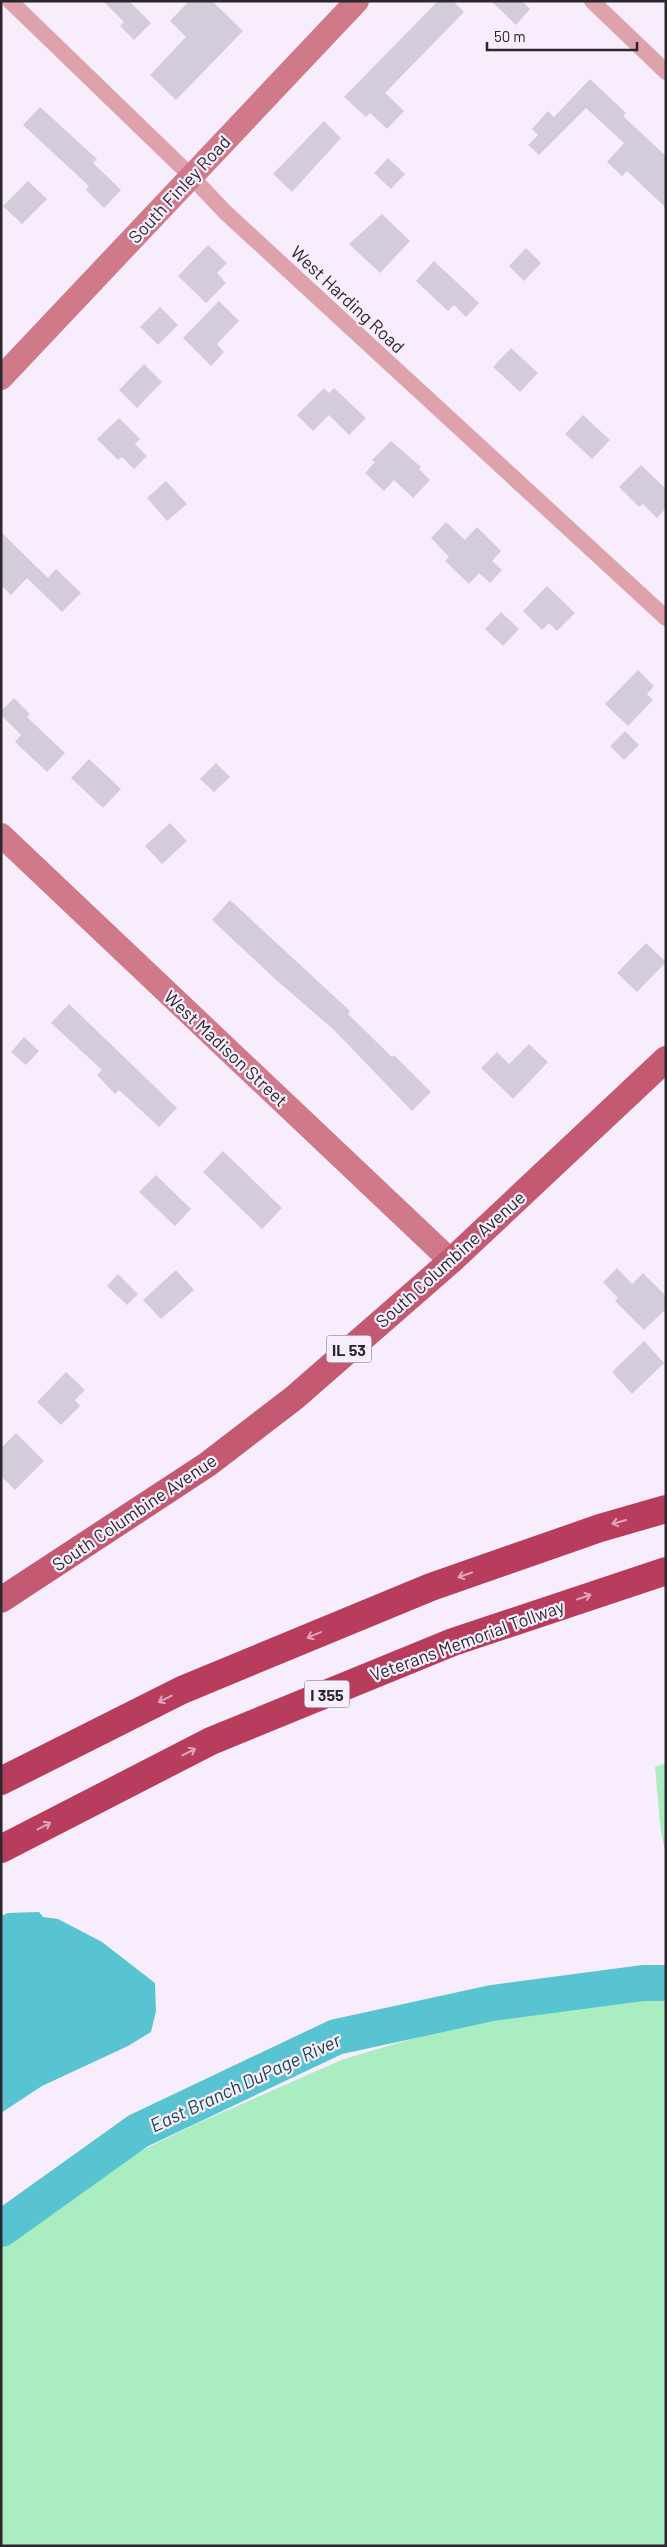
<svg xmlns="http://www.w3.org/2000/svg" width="667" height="2547" viewBox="0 0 667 2547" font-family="Barlow,sans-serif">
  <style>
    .green { fill: #a9edc1 }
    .water { fill: #58c4d2 }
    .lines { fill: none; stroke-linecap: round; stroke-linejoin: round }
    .river { stroke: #58c4d2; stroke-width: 36 }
    .building { fill: #d5ccdb }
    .street { stroke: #dea2ab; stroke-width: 16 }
    .secondary { stroke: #d07989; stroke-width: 24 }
    .primary { stroke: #c45a71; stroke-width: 26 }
    .highway { stroke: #b83c5c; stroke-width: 28 }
    .oneway { stroke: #dea6bd }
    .labels { text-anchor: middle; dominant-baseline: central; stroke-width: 4.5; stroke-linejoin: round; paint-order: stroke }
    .shield { fill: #f7edfd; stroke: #68626b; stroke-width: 1 }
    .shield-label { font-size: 16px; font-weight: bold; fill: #2a272d }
    .street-label { font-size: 18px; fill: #2a272d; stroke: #f7edfd }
    .water-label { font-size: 19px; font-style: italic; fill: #16474d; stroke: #f7edfd }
  </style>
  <rect width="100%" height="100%" fill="#f7edfd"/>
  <path class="green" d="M666,1763V1854L661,1833L655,1767Z
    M666,1998V2546H1V2237L104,2169L196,2124L344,2059L435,2032L573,2003Z"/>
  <path class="water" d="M39,1912L43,1917L58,1919L102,1942L155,1983L156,2011L151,2032L128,2046L42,2086L1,2113V1916L8,1913Z"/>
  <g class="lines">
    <path class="river" d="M1,2229L138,2131L336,2037L492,2003L643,1983H666"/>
  </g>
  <path class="building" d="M103,1H129L151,23L134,40L120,26L124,22Z
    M189,1H212L243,31L176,100L150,75L186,37L170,21Z
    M438,1H453L464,12L385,93L404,111L387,129L370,113L366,117L344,97Z
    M491,1H522L530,9L516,25Z
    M590,79L626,113L623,116L666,156V208L627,171L622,176L607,162L624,143L586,108L539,155L528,145L538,135L532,129L548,111L554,117Z
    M40,107L97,159L93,163L121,190L104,208L86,190L89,186L23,125Z
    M324,121L341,138L292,192L273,174Z
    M388,158L405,174L391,189L374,173Z
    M28,181L47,199L22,224L3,206Z
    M382,214L410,241L380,273L349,244Z
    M208,245L227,263L217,273L226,283L206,303L178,276Z
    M526,248L541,263L524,281L509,266Z
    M434,261L479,303L466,317L454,305L448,311L416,281Z
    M219,301L239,321L217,344L224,352L211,366L183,338Z
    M160,307L178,325L158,345L140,327Z
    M511,348L538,373L520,392L493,367Z
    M144,364L162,382L137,408L119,390Z
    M324,388L329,393L334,388L366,418L349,435L329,415L313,431L297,415Z
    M583,415L610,440L592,459L565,434Z
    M119,418L140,439L135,444L147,456L134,469L122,457L118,460L97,439Z
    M391,441L421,467L419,469L430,480L413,498L394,480L384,491L365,473L375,462L372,460Z
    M641,465L666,489V508L657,518L643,504L639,507L619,487Z
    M166,481L187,504L167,521L147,498Z
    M446,522L465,540L477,527L501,551L492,561L502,570L490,583L479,573L469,584L445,561L449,557L431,538Z
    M1,532L48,578L56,569L81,593L62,612L27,578L11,595L1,585Z
    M547,586L575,613L557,631L549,623L542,630L523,611Z
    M501,612L519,629L503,646L485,629Z
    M638,670L654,686L647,694L653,700L628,726L605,704Z
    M14,698L30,714L27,717L65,753L47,772L15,742L21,735L1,715V711Z
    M625,731L639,745L624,760L610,746Z
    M89,759L121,789L103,808L71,778Z
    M216,763L230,777L214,792L200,779Z
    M170,823L187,841L162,864L145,846Z
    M230,900L350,1011L348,1014L392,1057L394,1055L431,1092L412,1111L333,1029L275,979L212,920Z
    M646,943L666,962L637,992L617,973Z
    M69,1004L177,1108L159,1127L119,1090L115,1094L97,1075L102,1070L51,1023Z
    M24,1037L39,1051L26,1065L11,1052Z
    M529,1044L548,1062L513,1099L481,1068L497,1052L509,1064Z
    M223,1151L282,1208L262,1229L203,1172Z
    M156,1175L191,1209L175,1226L139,1192Z
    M617,1268L632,1284L643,1273L666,1296V1309L644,1330L615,1301L618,1298L603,1282Z
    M176,1270L194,1290L161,1319L143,1300Z
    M118,1274L138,1294L127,1305L107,1286Z
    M644,1341L664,1363L632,1394L612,1372Z
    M66,1372L85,1390L75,1400L80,1406L61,1425L37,1402Z
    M16,1433L44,1461L15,1490L1,1476V1448Z"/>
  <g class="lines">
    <path class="street" d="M10,1L191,176L225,212L666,618
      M592,1L666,72"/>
    <path class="secondary" d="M1,378L357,1
      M1,835L451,1261"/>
    <path class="primary" d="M1,1600L208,1464L294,1398L451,1261L666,1059"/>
    <path class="highway" d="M1,1781L182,1690L431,1587L600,1528L666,1509
      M1,1849L211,1741L453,1642L666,1571"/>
  </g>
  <defs><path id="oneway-shaft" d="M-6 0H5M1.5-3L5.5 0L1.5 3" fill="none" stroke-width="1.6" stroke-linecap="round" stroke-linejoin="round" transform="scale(1.25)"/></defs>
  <g class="oneway">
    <use href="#oneway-shaft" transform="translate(619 1522) rotate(164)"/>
    <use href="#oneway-shaft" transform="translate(465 1575) rotate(161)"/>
    <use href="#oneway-shaft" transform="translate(584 1597) rotate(-19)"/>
    <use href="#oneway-shaft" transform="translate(314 1635) rotate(157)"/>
    <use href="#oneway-shaft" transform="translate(165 1699) rotate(154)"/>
    <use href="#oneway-shaft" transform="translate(189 1752) rotate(-27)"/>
    <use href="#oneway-shaft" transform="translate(44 1826) rotate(-28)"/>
  </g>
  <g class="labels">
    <g class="shield">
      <rect x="326.5" y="1335.5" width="45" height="27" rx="4"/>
      <rect x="304.5" y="1680.5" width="45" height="27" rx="4"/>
    </g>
    <g class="shield-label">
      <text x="349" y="1349">IL 53</text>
      <text x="327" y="1694">I 355</text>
    </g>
    <g class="street-label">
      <text transform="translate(179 189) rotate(-47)">South Finley Road</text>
      <text transform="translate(348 299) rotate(43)">West Harding Road</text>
      <text transform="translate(226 1048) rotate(43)">West Madison Street</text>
      <text transform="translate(450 1259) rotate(-42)">South Columbine Avenue</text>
      <text transform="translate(134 1512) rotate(-34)">South Columbine Avenue</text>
      <text transform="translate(467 1640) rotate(-20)">Veterans Memorial Tollway</text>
    </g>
    <g class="water-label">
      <text transform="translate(245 2082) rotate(-25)">East Branch DuPage River</text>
    </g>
  </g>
  <rect width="667" height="2547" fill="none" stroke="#2a272d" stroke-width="5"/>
  <path d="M487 42v8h150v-8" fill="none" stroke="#2a272d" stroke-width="2.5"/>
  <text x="494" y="42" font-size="15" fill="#2a272d" stroke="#f7edfd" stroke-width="4" paint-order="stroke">50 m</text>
</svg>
